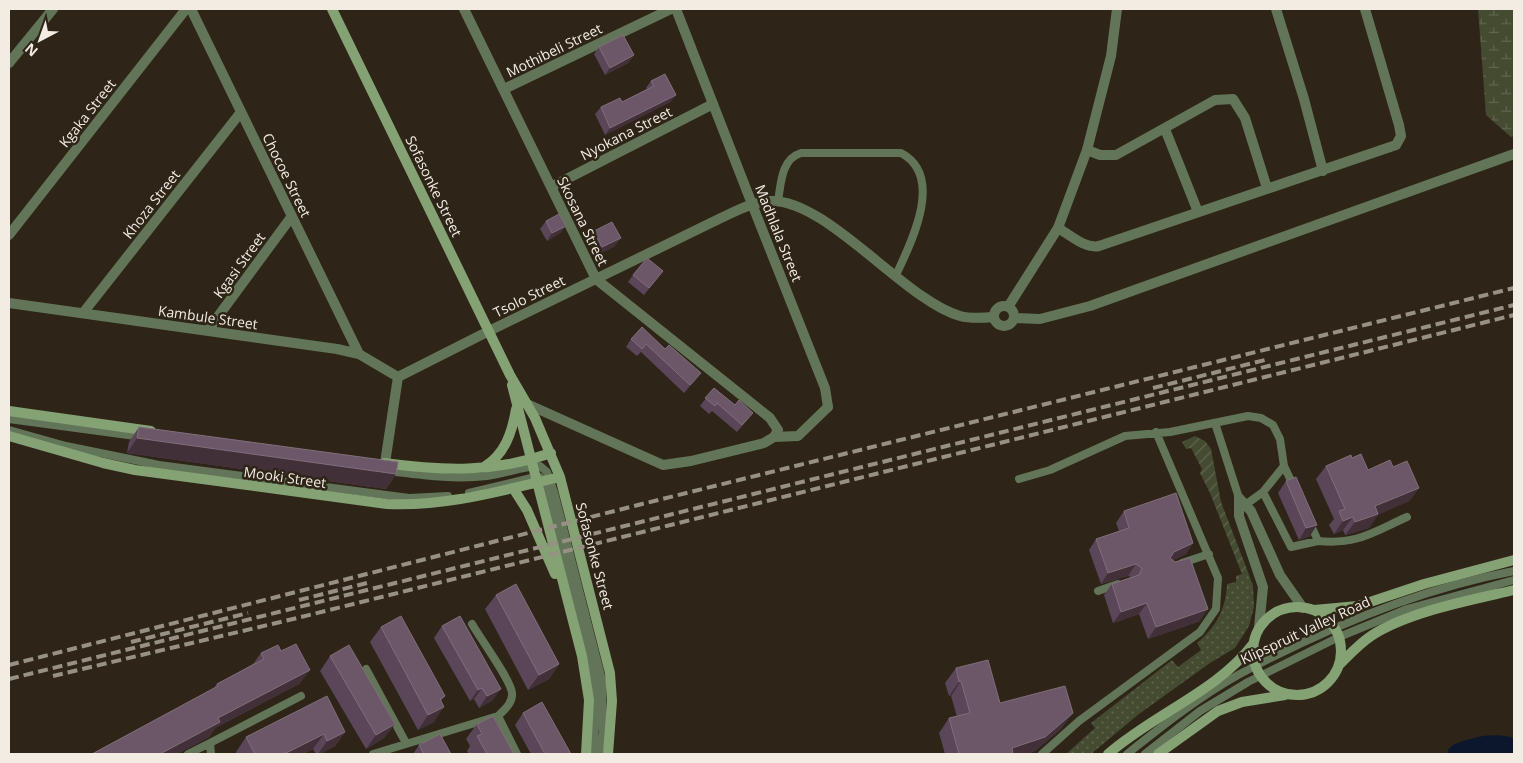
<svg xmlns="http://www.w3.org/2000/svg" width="1523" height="763" viewBox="0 0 1523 763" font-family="'Open Sans',sans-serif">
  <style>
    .grass { fill: url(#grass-dots) }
    .wetland { fill: url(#wetland-marsh) }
    .garden { fill: url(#garden-furrows) }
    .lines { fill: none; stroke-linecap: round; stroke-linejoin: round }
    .river { stroke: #0c162d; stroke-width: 21 }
    .service { stroke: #637558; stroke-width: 8 }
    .pedestrian { stroke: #637558; stroke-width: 10 }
    .minor { stroke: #637558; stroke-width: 10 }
    .tertiary { stroke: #637558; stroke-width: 10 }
    .secondary { stroke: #84a273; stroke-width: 10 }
    .rail { stroke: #979085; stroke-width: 4; stroke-dasharray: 10 5; stroke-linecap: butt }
    .wall { fill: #5a4559 }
    .shaded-wall { fill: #423039 }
    .building { fill: #6b5768; stroke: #806e7b }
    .labels { text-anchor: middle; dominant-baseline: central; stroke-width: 5; stroke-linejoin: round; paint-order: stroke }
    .street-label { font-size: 14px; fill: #f2ece3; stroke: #2e2518 }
  </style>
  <defs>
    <pattern id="grass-dots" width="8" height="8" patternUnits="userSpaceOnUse" patternTransform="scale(1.25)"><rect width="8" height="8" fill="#444b31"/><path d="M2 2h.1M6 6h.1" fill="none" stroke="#5f654f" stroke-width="1.8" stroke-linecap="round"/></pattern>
    <pattern id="wetland-marsh" width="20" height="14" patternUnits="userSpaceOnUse" patternTransform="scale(1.25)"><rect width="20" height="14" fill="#444b31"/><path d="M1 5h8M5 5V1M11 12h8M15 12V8" fill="none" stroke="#5f654f"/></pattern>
    <pattern id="garden-furrows" width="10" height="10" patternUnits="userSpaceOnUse" patternTransform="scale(1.25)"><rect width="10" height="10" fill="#444b31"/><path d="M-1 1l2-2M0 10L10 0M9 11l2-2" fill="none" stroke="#5f654f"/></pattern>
  </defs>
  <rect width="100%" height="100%" fill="#2e2518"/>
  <path class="grass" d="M1248,572L1253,586L1254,607L1249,626L1235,648L1210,663L1139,714L1091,754H1066L1095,728L1091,723L1172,660L1178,667L1201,650L1197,643C1216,627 1226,609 1227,584L1236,582V576Z"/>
  <path class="wetland" d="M1478,9H1514V136L1511,137L1486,115Z"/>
  <path class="garden" d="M1195,436L1205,441L1211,449L1221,502L1248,572L1242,574L1210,493L1200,473L1202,469L1191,448L1186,449L1182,442Z"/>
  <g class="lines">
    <path class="river" d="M1458,754C1477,747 1495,742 1514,749"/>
    <path class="service" d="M778,201C781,184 781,159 801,153H901C945,176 911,243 896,275
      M9,419L143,437
      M1215,423L1239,498
      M9,430L66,446L159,465L409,498L448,496
      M1284,466L1294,487
      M387,471C421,475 454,480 487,476C505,474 523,466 540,466L547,472L554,492L602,680L603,733L599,754
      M1019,479L1050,470L1125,436L1170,432L1248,416L1261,418L1273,425L1280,439L1284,466L1263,492L1241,508
      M1263,492L1291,547L1318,541L1310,523
      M469,493L535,477H540L543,481L594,678L597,701L593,754
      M1318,541C1357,545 1373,532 1407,517
      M1182,563L1209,554
      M1098,591L1118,584
      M366,669L406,743
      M498,716L517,754
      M188,754L210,743
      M211,754L210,743L301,696
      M373,754L498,716C504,710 513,703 512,693C511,680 480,638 472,624
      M1042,754L1079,721L1200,632L1216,609L1218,578L1156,432
      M1127,754C1162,726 1199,697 1238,675C1324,629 1418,589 1514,571
      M1145,754L1200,711L1248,682L1339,637L1407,609L1514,580"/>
    <path class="pedestrian" d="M774,437L798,436L828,407"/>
    <path class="minor" d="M191,9L359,354
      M464,9L596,279L770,418L778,430L774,437L764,443L691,461L663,465L527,404
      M1276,9L1304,99L1323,171
      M9,63L53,9
      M504,89L671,9
      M1165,129L1198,212
      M1087,150L1100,155H1116L1215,100L1233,99L1245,118L1267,188
      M551,187L713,104
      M752,204L825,388L828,407
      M1058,228C1070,235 1085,249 1099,246L1396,145L1401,136L1399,125L1365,9
      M9,235L186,9
      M9,303L337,349L359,354L398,377
      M83,313L241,112
      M208,330L292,216
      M385,463L398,377L489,331
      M1239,498V516L1263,587L1259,627
      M1239,498L1251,511L1280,575L1303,608"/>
    <path class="tertiary" d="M676,9L752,204
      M994 316a10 10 0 1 1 20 0a10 10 0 1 1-20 0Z
      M1008,307L1058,228L1087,150L1111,56L1117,9
      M1014,318L1040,319L1090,306L1514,154
      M489,331L723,217C738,210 753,202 769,201C825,197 904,300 960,316C971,319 983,318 994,317"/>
    <path class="secondary" d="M332,9L510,375L535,418L560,477L610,673L612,701L608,754
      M512,385L582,656L589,700L586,754
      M9,411L151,431
      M9,436L103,463L135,470L387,504C446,507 503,490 560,477
      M384,463C444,471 493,473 551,453
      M484,467C505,454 512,433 516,409
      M513,488L527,510L555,574
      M1253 651a44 44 0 1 1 88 0a44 44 0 1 1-88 0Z
      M1314,610L1358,606L1424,584L1514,560
      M1339,665C1349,655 1359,644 1371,636C1407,612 1471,600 1514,590
      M1108,754C1152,715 1219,690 1253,644
      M1158,754L1218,711L1242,702L1285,695"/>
    <path class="rail" d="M1153,388L1269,359
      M299,600L371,582
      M131,642L248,613
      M9,665L642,504L1514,288
      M53,676L293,619L1514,315
      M9,679L1514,305"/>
  </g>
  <path class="wall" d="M599,47L634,55L628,63L605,75L594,54Z
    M651,81L676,95L670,102L605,135L595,114L601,107L622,102L647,89L646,88Z
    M546,221L566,226L560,233L547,241L540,229Z
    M594,231L615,246L597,255L589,238Z
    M633,275L657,279L644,295L628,282Z
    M631,339L665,349L695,381L684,393L641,352L637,356L626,347Z
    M714,388L747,420L737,432L712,411L709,414L700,406Z
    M139,427L396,474L386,489L127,453L129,442Z
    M1352,458L1368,470L1393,467L1419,488L1409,501L1378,514L1369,528L1345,535L1343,530L1334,534L1329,525L1334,519L1316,479L1326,466Z
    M1286,481L1310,536L1299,540L1278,493Z
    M1124,511L1193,543L1186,554L1173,560L1200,621L1148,639L1139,614L1113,623L1104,595L1112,584L1131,577L1128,576L1101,584L1089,550L1096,539L1119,531L1116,523Z
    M496,595L559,664L549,679L528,690L485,609Z
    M442,626L493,700L479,708L474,699L470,701L434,638Z
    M381,627L445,696L441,701L434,722L418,730L370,642Z
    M281,651L310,670L299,684L215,728L209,737L177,754H92L213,689L217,684L253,664L261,653Z
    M330,656L395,724L384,738L366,749L320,671Z
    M956,668L1000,703L1062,728L1035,751L1026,754H945L939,733L949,718L957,717L951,696H949L945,683Z
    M523,713L571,754H531L515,725Z
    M477,724L514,754H469L467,751L470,746L466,739Z
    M345,732L335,746L320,754H316L313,749L303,754H237L236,752L246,737Z
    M419,745L451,754H413Z"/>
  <path class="shaded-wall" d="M634,55L628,63L605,75L610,68Z
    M676,95L670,102L605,135L610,128Z
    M566,226L560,233L547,241L552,233Z
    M621,238L615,246L597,255L602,247Z
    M663,271L657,279L644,295L649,288Z
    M701,373L695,381L684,393L690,385Z
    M137,438L396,474L386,489L127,453Z
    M1419,488L1409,501L1378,515L1369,528L1345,535L1355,522L1375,506Z
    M1353,517L1343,530L1334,534L1343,521Z
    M1317,525L1310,536L1299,540L1306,528Z
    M1193,543L1186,554L1166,563L1174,552Z
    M1136,564L1128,576L1101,584L1108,573Z
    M1147,603L1139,614L1113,623L1121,612Z
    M1208,609L1200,621L1148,639L1156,627Z
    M559,664L549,679L528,690L539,675Z
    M310,670L299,684L215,728L209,737L177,754H160L218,718Z
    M961,681L951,696H949L959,682Z
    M482,688L474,699L470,701L478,690Z
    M501,689L493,700L479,708L487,696Z
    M444,707L434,722L418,730L428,715Z
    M1073,713L1062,728L1035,751L1026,754H1007L1012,748Z
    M395,724L384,738L366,749L376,735Z
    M345,732L335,746L320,754H318L327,741Z
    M324,734L313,749L303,754H284Z"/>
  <path class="building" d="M623,35L634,55L610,68L599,47Z
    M665,74L676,95L610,128L601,107L620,98L622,102L654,86L651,81Z
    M559,214L566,226L552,233L546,221Z
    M612,222L621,238L602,247L594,231Z
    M647,258L663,271L649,288L633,275Z
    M642,327L665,349L669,345L701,373L690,385L646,344L642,349L631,339Z
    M714,388L735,405L739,400L753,413L742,425L717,403L715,406L705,398Z
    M139,427L398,462L396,474L137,438Z
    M1361,454L1368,470L1390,460L1393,467L1407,461L1419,488L1375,506L1378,514L1355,522L1353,517L1343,521L1339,511L1345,509L1326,466L1351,455L1352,458Z
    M1296,477L1317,525L1306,528L1286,481Z
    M1176,493L1193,543L1174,552L1170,558L1175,562L1190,558L1208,609L1156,627L1147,603L1121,612L1112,584L1139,575L1142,568L1136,564L1108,573L1096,539L1129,528L1124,511Z
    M516,584L559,664L539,675L496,595Z
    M401,616L445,696L440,699L444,707L428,715L381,627Z
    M460,616L501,689L487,696L482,688L478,690L442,626Z
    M296,644L310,670L218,718L220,722L160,754H92L218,686L217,684L264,659L261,653L278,645L281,651Z
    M349,645L395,724L376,735L330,656Z
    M988,660L1000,703L1065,686L1073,713L1045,737L1012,748L1013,754H959L949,718L970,713L961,681L959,682L956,668Z
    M327,696L345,732L327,741L324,734L284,754H255L246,737Z
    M542,702L571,754H545L523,713Z
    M493,716L514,754H487L477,736L482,734L477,724Z
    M440,734L451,754H424L419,745Z
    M376,751L377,754H371Z"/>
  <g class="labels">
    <g class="street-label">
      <text transform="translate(554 50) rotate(-26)">Mothibeli Street</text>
      <text transform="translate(87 113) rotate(-52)">Kgaka Street</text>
      <text transform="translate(626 133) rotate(-27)">Nyokana Street</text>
      <text transform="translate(287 175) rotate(64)">Chocoe Street</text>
      <text transform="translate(434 186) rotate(64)">Sofasonke Street</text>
      <text transform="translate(151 204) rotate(-52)">Khoza Street</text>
      <text transform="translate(583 221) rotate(64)">Skosana Street</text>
      <text transform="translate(779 233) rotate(68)">Madhlala Street</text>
      <text transform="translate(239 265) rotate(-54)">Kgasi Street</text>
      <text transform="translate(529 296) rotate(-26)">Tsolo Street</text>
      <text transform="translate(208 317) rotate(8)">Kambule Street</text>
      <text transform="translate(285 477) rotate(8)">Mooki Street</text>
      <text transform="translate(595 556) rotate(75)">Sofasonke Street</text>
      <text transform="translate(1305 630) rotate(-25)">Klipspruit Valley Road</text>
    </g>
  </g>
  <rect width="1523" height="763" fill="none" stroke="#f2ece3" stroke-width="20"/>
  <g transform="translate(40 40) rotate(221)" stroke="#2e2518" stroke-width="4" paint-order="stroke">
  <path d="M0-4L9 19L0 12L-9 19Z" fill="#f2ece3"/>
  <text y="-8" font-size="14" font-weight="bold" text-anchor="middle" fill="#f2ece3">N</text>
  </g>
</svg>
